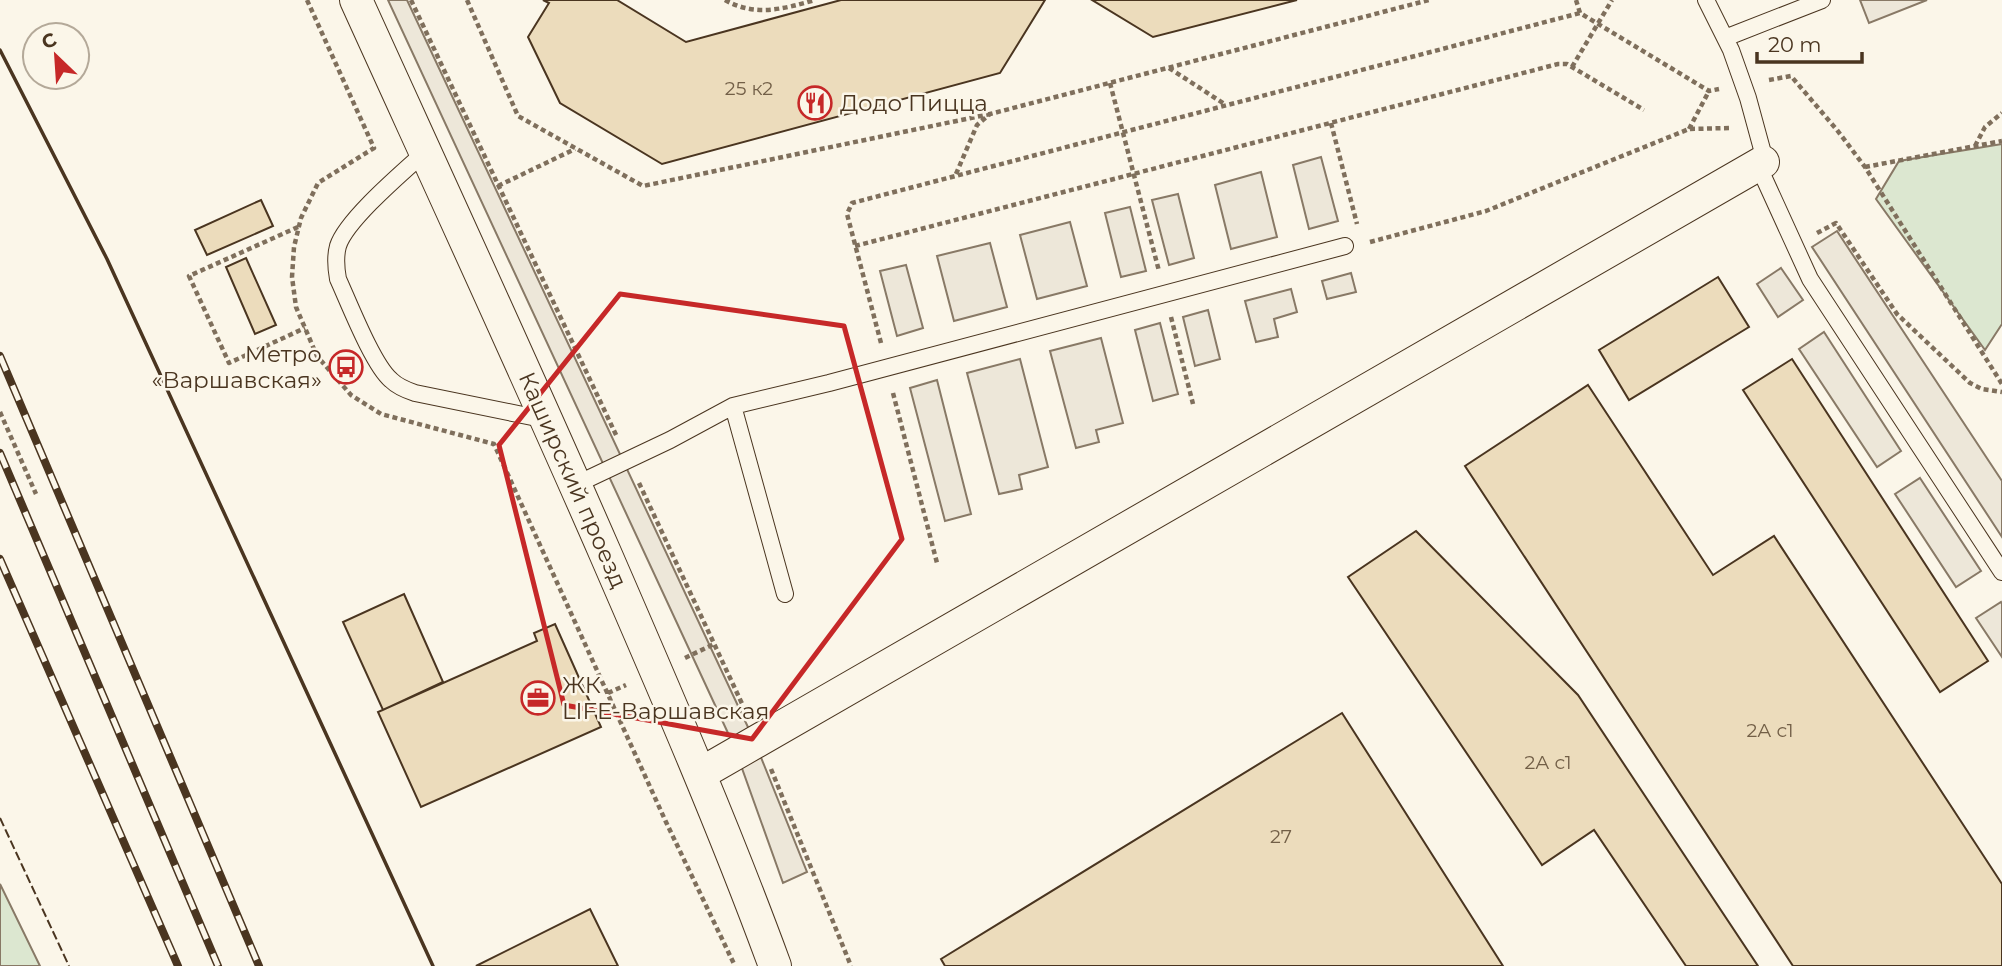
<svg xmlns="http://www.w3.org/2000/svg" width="2002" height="966" viewBox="0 0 2002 966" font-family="Montserrat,sans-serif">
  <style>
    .green { fill: #dce7d0; stroke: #887966; stroke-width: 2 }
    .parking { fill: #ede7d9; stroke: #887966; stroke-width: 2 }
    .building { fill: #ecdcbc; stroke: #4a3520; stroke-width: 2 }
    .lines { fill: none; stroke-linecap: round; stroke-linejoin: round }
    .service-casing { stroke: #4a3520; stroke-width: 18 }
    .minor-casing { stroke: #4a3520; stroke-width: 34 }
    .path { stroke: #7f6f5c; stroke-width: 4.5; stroke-dasharray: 5 3.5; stroke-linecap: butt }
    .service { stroke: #fbf6e9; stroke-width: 16 }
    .minor { stroke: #fbf6e9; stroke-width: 32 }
    .rail-casing { stroke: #4a3520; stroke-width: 8 }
    .rail { stroke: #fbf6e9; stroke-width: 5; stroke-dasharray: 16; stroke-linecap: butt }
    .fence { stroke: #4a3520; stroke-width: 2; stroke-dasharray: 9 3.5; stroke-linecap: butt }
    .wall { stroke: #4a3520; stroke-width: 3.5 }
    .marked { fill: none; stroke: #c62828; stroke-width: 5; stroke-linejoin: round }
    .labels { text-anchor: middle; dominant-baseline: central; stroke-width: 5; stroke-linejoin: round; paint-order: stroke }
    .number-label { font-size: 19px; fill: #725f47 }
    .poi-label { font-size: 23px; fill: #4a3520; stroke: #fbf6e9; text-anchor: start }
    .street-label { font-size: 23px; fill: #4a3520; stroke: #fbf6e9 }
  </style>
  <rect width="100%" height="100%" fill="#fbf6e9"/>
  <path class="green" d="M2002,144V324L1985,350L1876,199L1899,161Z
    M0,884L40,966H0Z"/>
  <path class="parking" d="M388,0H407L754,740L807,872L783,883L734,746Z
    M1860,0H1927L1869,23Z
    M1321,157L1338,221L1309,229L1293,165Z
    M1261,172L1277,237L1231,249L1215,185Z
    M1178,194L1194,258L1169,265L1152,200Z
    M1130,207L1146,271L1121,277L1105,213Z
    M1070,222L1087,286L1037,299L1020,235Z
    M1837,231L2002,481V537L1812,247Z
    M990,243L1007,307L954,321L937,256Z
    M906,265L923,328L897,336L880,271Z
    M1781,268L1803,300L1778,317L1757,284Z
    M1351,273L1356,292L1327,299L1322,281Z
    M1291,289L1297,312L1274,319L1278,337L1256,342L1245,301Z
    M1208,310L1220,359L1195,366L1183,317Z
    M1160,323L1178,394L1153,401L1135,330Z
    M1824,332L1901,451L1877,467L1799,349Z
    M1101,338L1123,423L1096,430L1099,442L1076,448L1050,351Z
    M1020,359L1048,467L1019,475L1022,489L999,494L967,373Z
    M937,380L971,514L945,521L910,388Z
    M1920,478L1981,571L1956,587L1895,494Z
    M2001,602L2002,604V657L1976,618Z"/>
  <path class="building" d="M543,0H617L686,42L841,0H1045L1000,73L662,164L560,103L528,37L549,3Z
    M1092,0H1297L1153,37Z
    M261,200L273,226L207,255L195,230Z
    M246,258L276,325L255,334L226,267Z
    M1718,277L1749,327L1629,400L1599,350Z
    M1792,359L1988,661L1940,692L1743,390Z
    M1588,385L1713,575L1774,536L2002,884V966H1793L1465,466Z
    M1416,531L1578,695L1758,966H1686L1594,830L1542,865L1348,577Z
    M404,594L443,682L383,710L343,622Z
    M555,624L601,727L421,807L378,712L537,641L534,633Z
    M1342,713L1503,966H945L941,959Z
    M590,909L618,966H476Z"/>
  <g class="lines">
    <defs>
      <path id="service" d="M1706,0L1731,50L1748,98L1763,153V176L1810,279L2002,572
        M1725,38L1822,0
        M425,152C404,171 346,220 338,246C335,257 336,268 338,279C349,303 373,365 391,380C398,387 406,390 415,393L547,420
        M733,406L785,594
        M575,485L670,440L733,406L829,383L1345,246"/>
      <path id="minor" d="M356,0C440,185 525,369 606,555C665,691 724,827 775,966
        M700,774L1763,162"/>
    </defs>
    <use href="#service" class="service-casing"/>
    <use href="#minor" class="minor-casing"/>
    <path class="path" d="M307,0L374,148L318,183L301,218L294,247L292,277L296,307L317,356L351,395L381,414L494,444L666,822L735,966
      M411,0L617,437
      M467,0L518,116L643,186L990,114
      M725,0C755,17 783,9 815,0
      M1576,0L1580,13L1709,91L1719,89
      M1572,67L1612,0
      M1169,68L1226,105
      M1769,80L1791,76L1837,130L1865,167L2002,384
      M1110,83L1159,271
      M1331,123L1357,224
      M1689,129L1709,91
      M1975,146L1985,127L2002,113
      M1865,167L2002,141
      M956,174L977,125L990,114L1429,0
      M498,186L575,149
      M298,227L189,276L229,363L305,328
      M1817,233L1836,223L1897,314L1970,383L1982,389L2002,392
      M1370,242L1486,211L1689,129L1730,128
      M855,246L1558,64H1567L1644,110
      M1171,317L1193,404
      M881,343L847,214L852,203L1580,13
      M893,393L937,563
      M0,412L36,494
      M639,483L745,710
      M685,658L714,644
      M608,693L626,685
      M771,769L851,966"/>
    <use href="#service" class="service"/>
    <use href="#minor" class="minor"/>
    <defs>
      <path id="rail" d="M0,356L259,966
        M0,453L218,966
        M0,559L178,966"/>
    </defs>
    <use href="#rail" class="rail-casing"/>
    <use href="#rail" class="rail"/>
    <path class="fence" d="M0,818L69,966"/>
    <path class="wall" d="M0,50L107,259L433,966"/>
  </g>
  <path class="marked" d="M620,294L844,326L902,539L752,739L564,705L499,445Z"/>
  <defs>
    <symbol id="restaurant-ring" viewBox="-11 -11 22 22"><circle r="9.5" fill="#fbf6e9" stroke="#c62828" stroke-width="1.5"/><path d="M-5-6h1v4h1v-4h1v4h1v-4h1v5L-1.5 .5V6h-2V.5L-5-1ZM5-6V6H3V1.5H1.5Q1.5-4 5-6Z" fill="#c62828"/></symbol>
    <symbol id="bus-ring" viewBox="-11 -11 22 22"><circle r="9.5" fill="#fbf6e9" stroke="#c62828" stroke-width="1.5"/><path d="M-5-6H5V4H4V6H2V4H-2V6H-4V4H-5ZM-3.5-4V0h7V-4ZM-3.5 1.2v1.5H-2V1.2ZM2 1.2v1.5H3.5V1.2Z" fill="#c62828"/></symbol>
    <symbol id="office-ring" viewBox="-11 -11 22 22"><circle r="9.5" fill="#fbf6e9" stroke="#c62828" stroke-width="1.5"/><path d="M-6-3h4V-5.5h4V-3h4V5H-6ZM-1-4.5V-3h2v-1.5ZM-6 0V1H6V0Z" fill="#c62828"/></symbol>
  </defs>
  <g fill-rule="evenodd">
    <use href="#restaurant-ring" x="796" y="84" width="38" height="38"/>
    <use href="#bus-ring" x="327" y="348" width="38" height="38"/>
    <use href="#office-ring" x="519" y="679" width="38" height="38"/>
  </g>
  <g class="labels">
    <g class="number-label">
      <text x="749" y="88">25 к2</text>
      <text x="1770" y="730">2А с1</text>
      <text x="1548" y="762">2А с1</text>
      <text x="1281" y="836">27</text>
    </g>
    <g class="poi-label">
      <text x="840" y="103">Додо Пицца</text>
      <text x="322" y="354" text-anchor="end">Метро<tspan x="322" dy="26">«Варшавская»</tspan></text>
      <text x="562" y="685">ЖК<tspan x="562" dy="26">LIFE-Варшавская</tspan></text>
    </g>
    <g class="street-label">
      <text transform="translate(573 480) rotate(66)">Каширский проезд</text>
    </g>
  </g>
  <g transform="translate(56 56) rotate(335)"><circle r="33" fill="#fbf6e9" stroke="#b4a999" stroke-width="2"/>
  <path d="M0-5L12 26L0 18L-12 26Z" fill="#c62828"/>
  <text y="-10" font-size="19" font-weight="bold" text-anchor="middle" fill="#4a3520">С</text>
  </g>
  <path d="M1757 52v10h105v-10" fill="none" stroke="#4a3520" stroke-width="3.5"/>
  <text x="1768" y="52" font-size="21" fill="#4a3520" stroke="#fbf6e9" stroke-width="5" paint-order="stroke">20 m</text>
</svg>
